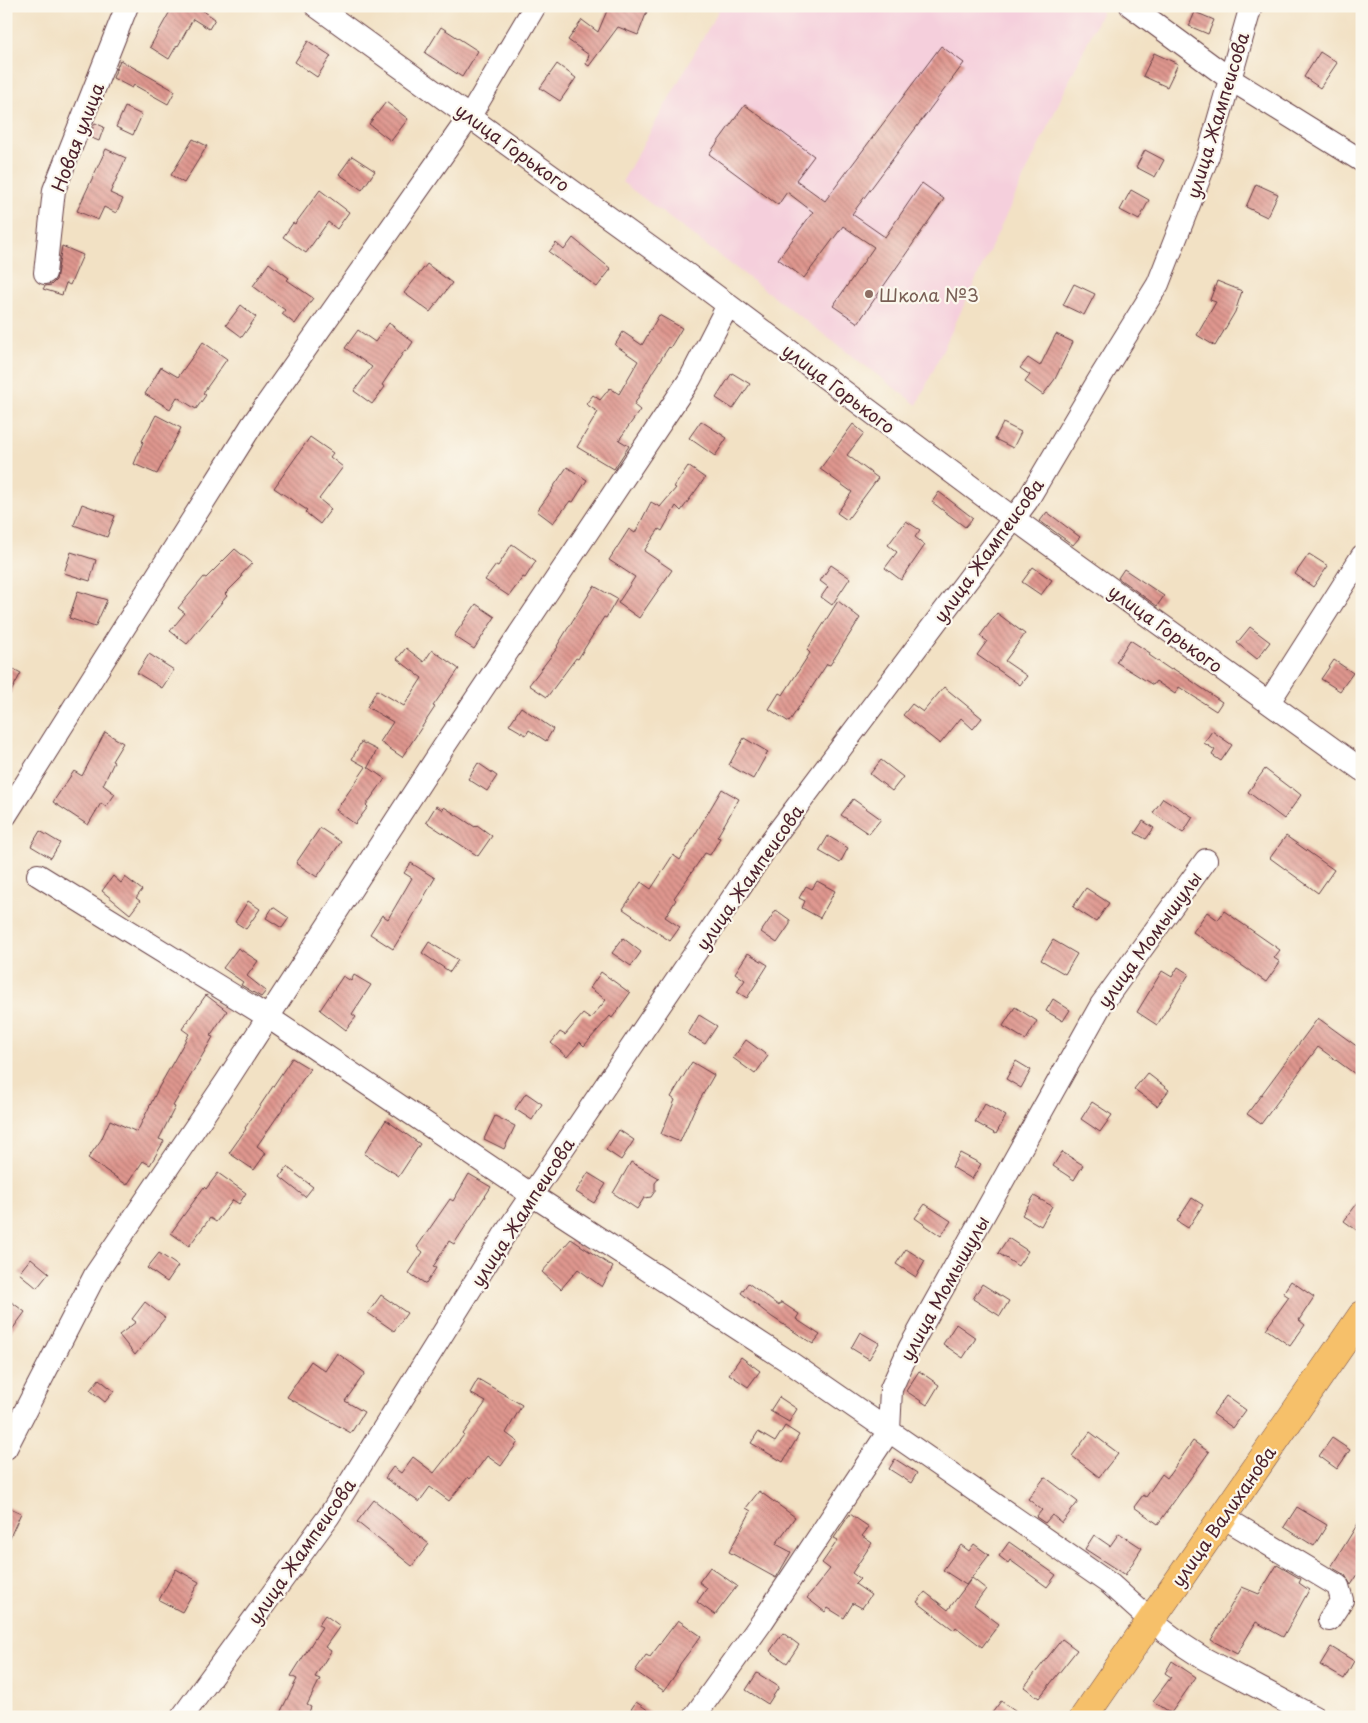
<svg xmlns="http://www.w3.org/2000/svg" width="1368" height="1723" viewBox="0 0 1368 1723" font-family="'Playpen Sans',sans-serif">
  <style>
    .built { fill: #f5cfdc }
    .building { fill: url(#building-back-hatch) }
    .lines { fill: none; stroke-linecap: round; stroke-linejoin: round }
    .minor-casing { stroke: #633c42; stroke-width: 24 }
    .major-casing { stroke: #633c42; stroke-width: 29 }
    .minor { stroke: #fff; stroke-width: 22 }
    .major { stroke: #f6c06b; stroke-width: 28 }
    .education-dot { fill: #8d6e63; stroke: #fbf7ec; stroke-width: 2 }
    .labels { text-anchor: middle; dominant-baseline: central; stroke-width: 4.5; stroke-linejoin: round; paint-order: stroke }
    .street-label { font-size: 18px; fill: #4a1f2b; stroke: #fbf7ec }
    .education-label { font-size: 18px; fill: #785e54; stroke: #fbf7ec; text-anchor: start }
  </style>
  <defs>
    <pattern id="building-back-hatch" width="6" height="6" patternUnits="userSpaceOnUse" patternTransform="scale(1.25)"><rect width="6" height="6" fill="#df978f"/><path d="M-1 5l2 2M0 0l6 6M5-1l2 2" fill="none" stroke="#b77b75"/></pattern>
  </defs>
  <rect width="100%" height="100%" fill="#fbf7ec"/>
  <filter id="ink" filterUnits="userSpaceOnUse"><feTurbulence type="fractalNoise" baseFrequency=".02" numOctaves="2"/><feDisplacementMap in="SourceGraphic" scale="10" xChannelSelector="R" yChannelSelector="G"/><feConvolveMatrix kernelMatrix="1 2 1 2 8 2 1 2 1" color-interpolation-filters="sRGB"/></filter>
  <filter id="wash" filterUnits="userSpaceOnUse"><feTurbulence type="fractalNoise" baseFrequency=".0096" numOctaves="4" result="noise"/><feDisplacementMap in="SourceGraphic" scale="20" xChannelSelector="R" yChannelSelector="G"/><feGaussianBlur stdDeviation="1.12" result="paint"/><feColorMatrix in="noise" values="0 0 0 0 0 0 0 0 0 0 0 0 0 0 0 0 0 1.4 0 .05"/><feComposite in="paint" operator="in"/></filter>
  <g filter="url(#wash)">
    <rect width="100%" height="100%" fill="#f2e1c4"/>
    <path class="built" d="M721,6H1095L1102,11L917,405L622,182Z"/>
    <g id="blocks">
      <path class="building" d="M173,6H201L199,8L215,19L209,29L193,19L178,46L177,45L169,59L150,47Z
        M609,6H649L638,35L618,27L589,66L586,64L589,55L568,40L582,20L598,32Z
        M1195,12L1214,20L1208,34L1189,26Z
        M441,27L478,51L462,77L425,53Z
        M308,41L331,56L317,77L295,62Z
        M941,46L964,63L852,214L885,237L922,183L944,199L858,323L833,306L874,247L843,226L804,278L778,259L813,212L787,192L778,205L709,154L745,105L814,156L796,180L825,201Z
        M1320,52L1337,63L1320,88L1304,77Z
        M1154,53L1178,64L1167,87L1143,76Z
        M120,60L175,91L168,104L134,85L132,88L113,78Z
        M557,64L576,78L560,101L540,88Z
        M386,102L408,119L391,141L369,124Z
        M125,107L142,115L133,135L116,127Z
        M95,123L104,127L99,141L89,137Z
        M193,139L207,146L184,183L171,175Z
        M106,149L126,158L110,193L123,199L116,213L104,207L98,220L77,211Z
        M1145,150L1164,160L1155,177L1136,167Z
        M352,156L375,171L362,190L339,174Z
        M1256,184L1278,194L1267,217L1246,207Z
        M320,190L349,212L337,229L328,222L306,253L283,237L293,223L295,224Z
        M1131,190L1149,200L1139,220L1120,210Z
        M573,238L611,269L597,287L549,252L556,243L564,250Z
        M62,246L83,255L70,285L66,283L62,295L43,289L45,286L51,285L56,280Z
        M269,263L289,278L287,280L313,298L295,324L282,314L285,310L253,286Z
        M427,264L452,283L430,312L404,293Z
        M1217,281L1242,291L1235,312L1215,346L1197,335L1216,302L1210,300Z
        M1074,284L1095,294L1084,315L1063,305Z
        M241,305L256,317L242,337L226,325Z
        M659,315L682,328L670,348L669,347L653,371L634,405L640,410L619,440L629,446L614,469L577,447L598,412L586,404L593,395L600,400L610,388L619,394L638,361L615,345L623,332L642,345Z
        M389,323L413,342L407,351L405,350L382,385L385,387L372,404L354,391L372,367L345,348L358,330L375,342Z
        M1056,334L1073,342L1055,379L1043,395L1025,382L1030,375L1020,368L1028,358L1040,366Z
        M203,342L227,359L203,393L206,395L196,409L177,397L170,409L145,394L161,367L178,377Z
        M732,373L750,384L733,409L716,398Z
        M156,415L181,428L157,474L134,464L143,442L142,441Z
        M701,421L727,438L715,456L689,438Z
        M1003,423L1021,432L1013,448L995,439Z
        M853,424L864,433L847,455L878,478L847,520L837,513L852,492L820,469Z
        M310,437L333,453L330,457L343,467L319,499L331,509L320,524L305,512L307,510L274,488Z
        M688,466L705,478L681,511L676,506L662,531L659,529L644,551L672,570L639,618L618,603L635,577L609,560L629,529L635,533L651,502L660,507L676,488L674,487Z
        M567,467L587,480L573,502L570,501L553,523L537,511L553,489H552Z
        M939,492L973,518L965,527L932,502Z
        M82,504L115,516L107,537L74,525Z
        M1047,512L1080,537L1073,545L1040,521Z
        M906,521L920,530L915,537L925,545L901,580L885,568L897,552L888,545Z
        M512,544L536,561L525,578L523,577L509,596L485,580L496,565L498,566Z
        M235,549L252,563L241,575L242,577L225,594L227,596L187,644L170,631L185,613L178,608L204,577L206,578Z
        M71,552L96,560L90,581L64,573Z
        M1309,554L1328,566L1313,587L1295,574Z
        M831,565L850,578L832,605L821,597L828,587L820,581Z
        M1033,567L1052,580L1041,595L1022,582Z
        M1124,569L1164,596L1157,606L1118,578Z
        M594,586L617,599L606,618L604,617L578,659L576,658L547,697L529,685L558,647L557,646Z
        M78,591L107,600L95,627L69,618Z
        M838,601L860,618L830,665L827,664L789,722L769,709L779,693L783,695L810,653L807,650Z
        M476,604L495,617L474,649L454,636Z
        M997,613L1025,634L1005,661L1027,676L1020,685L977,655L987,641L980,636Z
        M1250,627L1270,642L1257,659L1237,643Z
        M1130,640L1150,653L1149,655L1171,670L1172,668L1186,677L1222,702L1216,711L1179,687L1175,694L1156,681L1153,685L1116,662Z
        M406,648L424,662L432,650L459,669L433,706L435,707L402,757L380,742L393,722L367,707L377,690L404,706L422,678L397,659Z
        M149,654L174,670L162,688L137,673Z
        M1334,660L1353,673L1340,691L1321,679Z
        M6,665L21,673L6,701Z
        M944,687L982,718L973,729L961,718L940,744L903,715L912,704L923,712Z
        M521,707L553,729L546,741L529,730L526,735L509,725Z
        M1212,731L1232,745L1221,761L1212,755L1215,750L1204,743Z
        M105,732L123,743L112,761L114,762L103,785L115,794L106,807L101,803L88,825L53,802L74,771L82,776Z
        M744,738L768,752L753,779L729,765Z
        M361,742L377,750L368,767L385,779L366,805L368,807L355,824L336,810L366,767L352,759Z
        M881,760L903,777L892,791L870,774Z
        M478,763L497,776L487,791L468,779Z
        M1265,769L1290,788L1291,787L1301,795L1284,819L1248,792Z
        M722,789L739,799L717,837L720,838L710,855L705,853L674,898L676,900L665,917L680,927L670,941L623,909L641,882L651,889L673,855L680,860Z
        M1163,798L1193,817L1183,833L1153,813Z
        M853,799L881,819L869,834L841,815Z
        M436,806L443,810L444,807L475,827L477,825L492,836L478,856L426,822Z
        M1143,821L1154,828L1146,839L1135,833Z
        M320,828L341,842L317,877L296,863Z
        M40,831L60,843L51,858L31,846Z
        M828,836L848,848L840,863L819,851Z
        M1286,836L1334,870L1318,893L1270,858Z
        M411,863L435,878L405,930L393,949L370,934L382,915L388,919L412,878L404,873Z
        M113,876L121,883L125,877L142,890L136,898L140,901L130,914L102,891Z
        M817,881L835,891L820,918L802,908L805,901L799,898L806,886L812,889Z
        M1086,888L1109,903L1096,922L1073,907Z
        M248,901L260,909L246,929L235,922Z
        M273,907L289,918L282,928L266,918Z
        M776,910L790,920V924L777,943L761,932Z
        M1224,911L1280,950L1274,958L1280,962L1266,982L1193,932L1207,912L1218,920Z
        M623,938L641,952L631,966L612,953Z
        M1053,940L1077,954L1065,974L1041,960Z
        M429,942L458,960L450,972L422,953Z
        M238,948L258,961L247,976L266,991L261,997L241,985L243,982L223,968Z
        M748,953L768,965L747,998L737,992L745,980L735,973Z
        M1178,967L1189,974L1157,1025L1137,1012L1162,971L1172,977Z
        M601,972L630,993L612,1018L610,1016L584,1046L580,1042L567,1057L551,1043L560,1032L565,1035L583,1014L590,1019L606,1000L590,988Z
        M354,975L371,985L352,1014L356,1017L346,1030L320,1010L343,976L351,981Z
        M206,995L227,1011L210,1036L213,1037L173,1106L175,1107L159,1139L164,1141L150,1165L143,1161L127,1185L88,1158L101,1140L110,1120L137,1132L159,1087L189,1034L182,1029Z
        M1053,999L1070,1010L1063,1021L1046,1011Z
        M1015,1007L1037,1021L1026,1040L1003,1026Z
        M699,1015L717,1026L705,1044L688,1034Z
        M1318,1018L1362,1050V1079L1318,1047L1261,1124L1247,1114Z
        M746,1040L768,1056L755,1074L733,1058Z
        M292,1058L310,1069L257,1146L266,1153L254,1170L229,1153L246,1129L245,1128Z
        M1016,1061L1031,1070L1021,1088L1006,1079Z
        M692,1062L714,1075L694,1110L680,1142L661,1134L675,1100L671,1097Z
        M1147,1073L1169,1090L1157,1106L1134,1089Z
        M526,1093L542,1104L532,1120L515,1109Z
        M1092,1102L1112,1115L1100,1132L1081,1119Z
        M985,1104L1006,1116L996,1134L975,1122Z
        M495,1116L515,1126L504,1149L484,1139Z
        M386,1120L420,1144L399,1176L364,1154Z
        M619,1130L634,1140L621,1160L606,1150Z
        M1062,1152L1083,1165L1074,1180L1053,1166Z
        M960,1153L981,1164L972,1179L952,1167Z
        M631,1162L659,1178L655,1183V1191L651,1197L644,1198L637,1209L613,1193Z
        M287,1167L313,1187L305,1197L280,1177Z
        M218,1173L246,1193L239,1204L233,1200L216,1222L210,1218L189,1246L171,1233L204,1187L206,1189Z
        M588,1173L606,1184L594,1203L576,1192Z
        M469,1174L491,1187L454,1244L449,1241L433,1267L436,1268L426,1284L409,1273L423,1252L417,1247L450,1199L453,1201Z
        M1034,1196L1052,1206L1041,1226L1022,1215Z
        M1362,1197V1234L1344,1221Z
        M1192,1198L1203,1205L1188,1228L1177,1221Z
        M925,1204L951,1221L941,1236L915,1218Z
        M1008,1238L1028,1251L1018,1266L998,1253Z
        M571,1239L613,1267L602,1287L578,1269L561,1289L542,1272Z
        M906,1249L925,1261L916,1277L896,1264Z
        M159,1253L178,1266L167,1282L147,1268Z
        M31,1258L49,1273L37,1288L19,1273Z
        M1291,1281L1314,1297L1299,1320L1305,1325L1290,1346L1266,1329L1289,1297L1283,1293Z
        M748,1283L779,1306L781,1302L799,1314L796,1319L820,1335L813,1344L772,1317L741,1293Z
        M982,1284L1009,1301L1000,1316L973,1299Z
        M381,1295L407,1313L394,1331L368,1313Z
        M6,1298L25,1312L6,1338Z
        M145,1302L165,1318L135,1355L119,1335L136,1322L132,1319Z
        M956,1324L976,1338L963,1358L943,1344Z
        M860,1332L879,1343L869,1359L851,1348Z
        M337,1353L365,1373L345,1401L364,1412L351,1433L287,1397L311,1361L325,1371Z
        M741,1357L760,1371L748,1387L729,1374Z
        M919,1371L939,1385L927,1405L906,1391Z
        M99,1379L114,1391L105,1402L90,1390Z
        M478,1379L522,1405L506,1433L518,1442L501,1466L487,1456L470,1479L468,1477L449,1501L430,1487L419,1502L385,1478L393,1467L401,1473L413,1457L434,1473L464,1435L463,1434L486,1402L470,1393Z
        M1226,1396L1246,1410L1233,1428L1213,1414Z
        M779,1397L797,1409L789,1422L770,1411Z
        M785,1426L799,1435L783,1462L751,1443L758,1432L775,1442Z
        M1090,1432L1118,1453L1099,1477L1072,1456Z
        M1332,1438L1350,1450L1337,1469L1319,1456Z
        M1193,1441L1209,1452L1158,1524L1134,1507L1143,1495L1146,1497L1162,1474L1167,1478Z
        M895,1459L917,1473L911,1483L889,1469Z
        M1045,1477L1078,1502L1062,1523L1052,1515L1045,1523L1036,1517L1042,1510L1028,1499Z
        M759,1491L795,1517L776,1544L791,1552L776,1578L729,1552L751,1511L746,1508Z
        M374,1500L429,1544L412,1566L357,1522Z
        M6,1506L21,1513L6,1546Z
        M1297,1507L1327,1525L1314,1546L1284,1527Z
        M850,1514L869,1527L862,1536L872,1543L852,1573L860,1579L855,1584L871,1595L862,1608L853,1603L844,1618L828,1608L825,1612L807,1598L830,1569L822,1563L838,1540L834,1538Z
        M1362,1517V1568L1351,1585L1345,1575L1331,1567Z
        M1119,1533L1142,1548L1125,1575L1085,1549L1094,1535L1110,1546Z
        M1009,1542L1056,1575L1047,1587L1010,1560L1008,1563L999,1556Z
        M974,1544L989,1555L966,1585L943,1570L961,1545L969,1551Z
        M1277,1565L1301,1579L1299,1583L1309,1590L1283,1637L1256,1622L1237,1654L1211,1640L1242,1587L1259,1594Z
        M710,1567L737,1586L715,1615L697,1602L707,1588L699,1582Z
        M176,1569L199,1582L182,1612L159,1600Z
        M972,1578L986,1589L974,1605L999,1624L982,1647L956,1627L954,1630L917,1602L925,1592L948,1610Z
        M325,1615L340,1626L325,1647L331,1651L315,1677L320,1679L307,1705L311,1707L307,1717H288L280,1713L297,1679L291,1676L322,1627L318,1625Z
        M678,1620L701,1636L680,1664L675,1675L664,1691L635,1671L646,1655L650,1657Z
        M783,1633L799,1645L787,1663L770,1651Z
        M1062,1639L1077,1650L1039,1698L1024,1687Z
        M1331,1647L1354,1661L1344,1679L1320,1665Z
        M1172,1661L1196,1677L1171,1713L1153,1701L1171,1677L1165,1673Z
        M757,1673L779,1687L768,1704L746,1690Z
        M1001,1701L1023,1717H989Z
        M636,1702L658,1717H626Z"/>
    </g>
  </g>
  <g filter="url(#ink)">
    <use href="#blocks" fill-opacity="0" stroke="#633c42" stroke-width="1"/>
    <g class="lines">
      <defs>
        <path id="minor" d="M316,6L680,269L1013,518L1362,770
          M1131,6L1230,79L1362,161
          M45,273L54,190L127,6
          M1269,702L1362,556
          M6,815L252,425L470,116L535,6
          M38,875L268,1017L532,1195L788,1361L1110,1584L1151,1621L1183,1645L1203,1658L1314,1717
          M6,1448L95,1275L226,1082L443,748L690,379L728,305
          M1223,1517L1338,1586L1342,1600L1329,1620
          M182,1717L329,1516L503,1237L771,841L1027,501L1098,381L1158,284L1208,156L1251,6
          M694,1717L762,1622L889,1431L891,1389L910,1347L1101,1005L1206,860"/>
        <path id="major" d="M1084,1717L1362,1315"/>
      </defs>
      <use href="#minor" class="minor-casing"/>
      <use href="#major" class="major-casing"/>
      <use href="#minor" class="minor"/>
      <use href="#major" class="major"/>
    </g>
  </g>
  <circle class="education-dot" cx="869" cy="294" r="5"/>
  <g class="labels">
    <g class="street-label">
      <text transform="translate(1217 115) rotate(-73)">улица Жампеисова</text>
      <text transform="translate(77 137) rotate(-69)">Новая улица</text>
      <text transform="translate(513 147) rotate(36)">улица Горького</text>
      <text transform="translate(839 388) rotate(37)">улица Горького</text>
      <text transform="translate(988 550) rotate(-54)">улица Жампеисова</text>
      <text transform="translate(1166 628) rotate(36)">улица Горького</text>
      <text transform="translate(749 877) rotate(-55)">улица Жампеисова</text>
      <text transform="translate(1149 939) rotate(-54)">улица Момышулы</text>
      <text transform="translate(522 1212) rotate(-57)">улица Жампеисова</text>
      <text transform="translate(944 1288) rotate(-61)">улица Момышулы</text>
      <text transform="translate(1223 1516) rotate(-55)">улица Валиханова</text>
      <text transform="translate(301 1551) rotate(-55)">улица Жампеисова</text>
    </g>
    <g class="education-label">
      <text x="879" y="294">Школа №3</text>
    </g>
  </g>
  <rect width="1368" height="1723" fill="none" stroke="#fbf7ec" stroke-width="25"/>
</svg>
